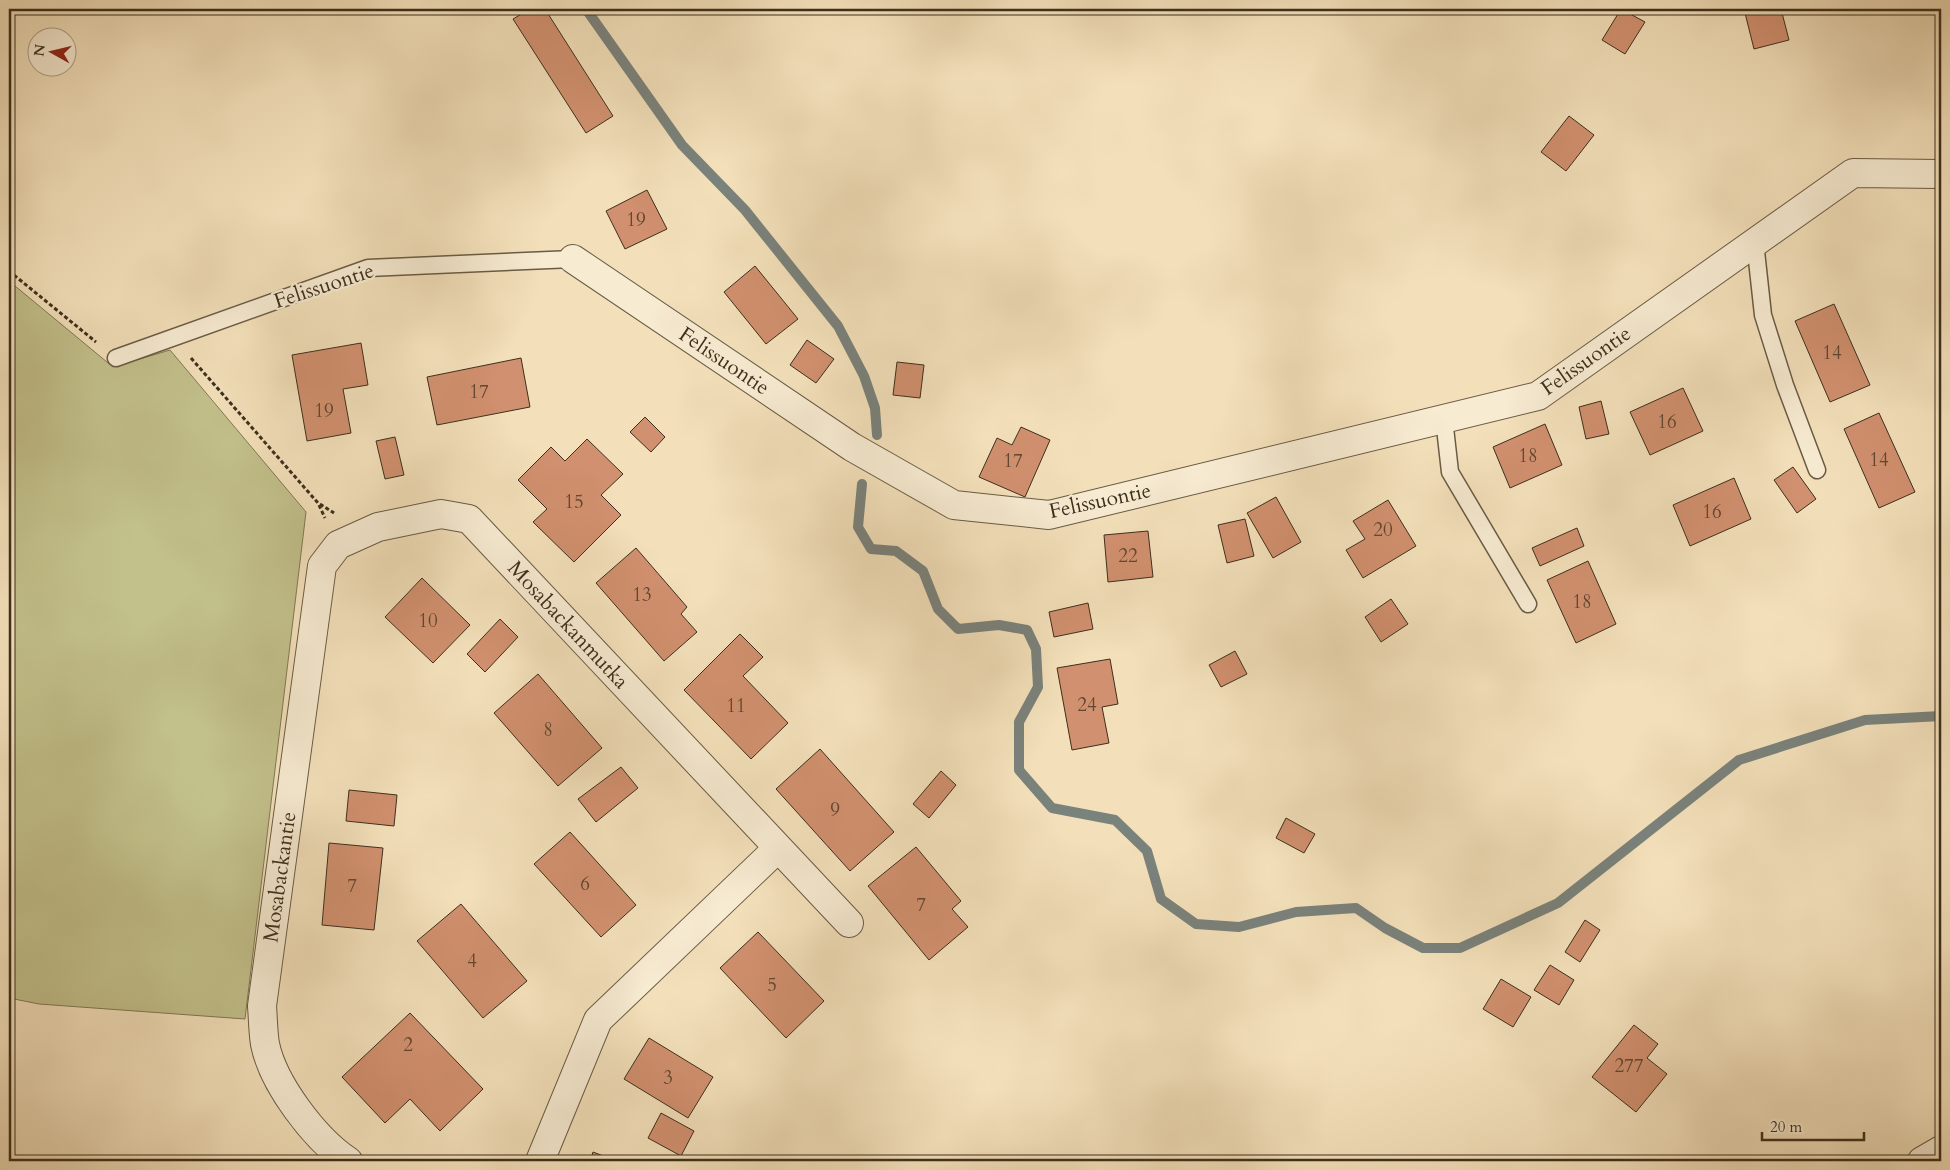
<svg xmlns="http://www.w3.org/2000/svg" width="1950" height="1170" viewBox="0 0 1950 1170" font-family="Cardo,serif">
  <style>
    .green { fill: #c2c08b; stroke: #807854 }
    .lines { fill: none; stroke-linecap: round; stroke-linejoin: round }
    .stream { stroke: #7a827c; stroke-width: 10 }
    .building { fill: #d1906f; stroke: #3d2f1c }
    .service-casing { stroke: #6a5b44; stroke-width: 19 }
    .minor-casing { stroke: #6a5b44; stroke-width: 30 }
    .tertiary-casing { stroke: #6a5b44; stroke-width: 30 }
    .path { stroke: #3d2f1c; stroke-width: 3; stroke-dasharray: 4 2.5; stroke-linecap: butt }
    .service { stroke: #f7ebd2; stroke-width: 16 }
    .minor { stroke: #f7ebd2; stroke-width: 28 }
    .tertiary { stroke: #f7ebd2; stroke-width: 28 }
    .labels { text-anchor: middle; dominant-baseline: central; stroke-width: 4.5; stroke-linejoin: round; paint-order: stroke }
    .number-label { font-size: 19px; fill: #624731 }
    .street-label { font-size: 21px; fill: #3d2f1c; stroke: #f7ebd2 }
  </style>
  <rect width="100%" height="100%" fill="#f3e0ba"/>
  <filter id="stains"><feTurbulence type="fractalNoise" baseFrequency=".004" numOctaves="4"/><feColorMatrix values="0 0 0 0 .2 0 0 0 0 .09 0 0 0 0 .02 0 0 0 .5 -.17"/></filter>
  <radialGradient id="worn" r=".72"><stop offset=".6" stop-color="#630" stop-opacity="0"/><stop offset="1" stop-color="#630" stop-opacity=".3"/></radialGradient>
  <path class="green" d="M9,281L113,367L170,350L306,512L245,1019L39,1004L9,998Z"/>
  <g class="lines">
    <path class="stream" d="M586,9L682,145L745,210L838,326L864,376L875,408L877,435
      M862,484L858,527L871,549L896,551L923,571L938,609L958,629L999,625L1027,630L1036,649L1038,687L1019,722V770L1052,808L1115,820L1147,851L1161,899L1196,924L1239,927L1296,912L1356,908L1385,928L1423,948H1460L1558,903L1739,760L1865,720L1941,716"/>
  </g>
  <path class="building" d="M530,9H545L613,116L586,133L513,19Z
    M1621,9L1645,22L1625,54L1602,40Z
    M1744,9H1781L1789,40L1754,49Z
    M1569,116L1594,135L1566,171L1541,152Z
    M647,190L667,229L625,249L606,211Z
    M755,266L798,319L766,344L724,292Z
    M1834,304L1870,385L1830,402L1795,321Z
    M807,340L834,359L816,383L790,365Z
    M361,343L368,385L343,389L351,433L307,441L292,355Z
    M521,358L530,407L437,425L427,377Z
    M897,362L924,365L920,398L893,395Z
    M1683,388L1703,431L1650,455L1630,412Z
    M1601,401L1609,434L1586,439L1579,407Z
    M1879,413L1915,492L1879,508L1844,429Z
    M645,417L665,437L651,452L630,432Z
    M1545,424L1562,465L1510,488L1493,447Z
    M1021,427L1050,440L1025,497L979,477L997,438L1012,445Z
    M395,437L404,475L385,479L376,441Z
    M587,439L623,474L601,495L621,515L574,562L533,522L547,509L518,480L551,447L565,461Z
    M1793,467L1816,499L1797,513L1774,480Z
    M1734,478L1751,519L1690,546L1673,505Z
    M1276,497L1301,542L1273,558L1247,513Z
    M1388,500L1416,546L1363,578L1346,550L1365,539L1353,521Z
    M1245,519L1254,556L1227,563L1218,525Z
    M1577,528L1584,546L1540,566L1532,548Z
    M1148,531L1153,577L1108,582L1104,535Z
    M636,548L687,607L681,614L697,632L664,661L596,583Z
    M1588,561L1616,624L1576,643L1547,580Z
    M422,578L470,625L433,663L385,617Z
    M1391,599L1408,624L1381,642L1365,617Z
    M1088,603L1093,629L1054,637L1049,612Z
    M500,619L518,637L485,672L467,654Z
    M740,634L763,657L743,676L788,723L751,759L684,690Z
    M1235,651L1247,674L1221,687L1209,665Z
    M1110,659L1118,704L1102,707L1109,743L1072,750L1057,668Z
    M538,674L602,748L558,786L494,713Z
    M820,749L894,832L850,871L776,789Z
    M621,767L638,788L596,822L578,799Z
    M941,771L956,785L929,818L913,804Z
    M349,790L397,795L394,826L346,821Z
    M1286,818L1315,834L1304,853L1276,838Z
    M570,832L636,905L601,937L534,864Z
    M329,843L383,848L374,930L322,925Z
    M916,847L961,901L952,909L968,927L929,960L868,886Z
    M461,904L527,981L483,1018L417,941Z
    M1585,920L1600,930L1580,962L1565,952Z
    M758,932L824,1001L786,1038L720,968Z
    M1550,965L1574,980L1559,1005L1534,990Z
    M1501,979L1531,997L1513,1027L1483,1009Z
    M410,1013L483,1089L440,1131L410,1099L385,1123L342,1077Z
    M1634,1025L1658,1044L1647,1058L1667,1074L1636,1112L1592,1077Z
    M649,1038L713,1077L688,1118L624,1079Z
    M661,1113L694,1131L681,1156L648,1138Z
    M593,1152L616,1161H590Z"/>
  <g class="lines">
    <defs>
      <path id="service" d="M1755,242L1763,315L1785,385L1817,470
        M116,358L368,268L573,259
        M1444,419L1450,472L1528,604"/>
      <path id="minor" d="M573,259L852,447L954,505L1049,515L1538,396L1853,173L1941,174
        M348,1161C315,1139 273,1084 265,1044C263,1032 263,1018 262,1006L322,566L338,545L378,527L441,514L469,519L849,923
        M540,1161L598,1020L778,848"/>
      <path id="tertiary" d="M1922,1161L1941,1150"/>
    </defs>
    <use href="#service" class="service-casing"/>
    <use href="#minor" class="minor-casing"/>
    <use href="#tertiary" class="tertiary-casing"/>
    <path class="path" d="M9,271L96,342
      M191,358L318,503L325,518
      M320,504L334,513"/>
    <use href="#service" class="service"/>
    <use href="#minor" class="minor"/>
    <use href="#tertiary" class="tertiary"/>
  </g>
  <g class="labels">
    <g class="number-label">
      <text x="636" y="220">19</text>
      <text x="1832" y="353">14</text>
      <text x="479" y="392">17</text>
      <text x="324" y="411">19</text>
      <text x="1667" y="422">16</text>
      <text x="1528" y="456">18</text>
      <text x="1879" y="460">14</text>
      <text x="1013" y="461">17</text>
      <text x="574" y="502">15</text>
      <text x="1712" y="512">16</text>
      <text x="1383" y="530">20</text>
      <text x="1128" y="556">22</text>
      <text x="642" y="595">13</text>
      <text x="1582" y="602">18</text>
      <text x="428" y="621">10</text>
      <text x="1087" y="705">24</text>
      <text x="736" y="706">11</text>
      <text x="548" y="730">8</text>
      <text x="835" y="810">9</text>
      <text x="585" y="884">6</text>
      <text x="352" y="886">7</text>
      <text x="921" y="905">7</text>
      <text x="472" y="961">4</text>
      <text x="772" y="985">5</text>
      <text x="408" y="1045">2</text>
      <text x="1629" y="1066">277</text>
      <text x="668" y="1078">3</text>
    </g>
    <g class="street-label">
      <text transform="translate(324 286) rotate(-18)">Felissuontie</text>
      <text transform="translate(724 361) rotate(34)">Felissuontie</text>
      <text transform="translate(1586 361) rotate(-35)">Felissuontie</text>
      <text transform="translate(1100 501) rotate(-12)">Felissuontie</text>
      <text transform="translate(568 625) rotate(47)">Mosabackanmutka</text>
      <text transform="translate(280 877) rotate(-82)">Mosabackantie</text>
    </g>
  </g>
  <rect width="1950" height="1170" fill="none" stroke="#f3e0ba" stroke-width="30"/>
  <rect x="10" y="10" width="1930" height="1150" fill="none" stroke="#3d2f1c" stroke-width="2.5"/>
  <rect x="15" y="15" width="1920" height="1140" fill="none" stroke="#3d2f1c"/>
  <g transform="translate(52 52) rotate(278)"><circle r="24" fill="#f7ebd2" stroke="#ada089"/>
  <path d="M0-4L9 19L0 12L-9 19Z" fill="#8f2418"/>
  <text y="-8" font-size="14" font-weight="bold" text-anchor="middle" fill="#3d2f1c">N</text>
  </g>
  <path d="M1762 1132v8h102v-8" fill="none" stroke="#3d2f1c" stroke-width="2.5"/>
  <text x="1770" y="1132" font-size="15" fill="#3d2f1c" stroke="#f7ebd2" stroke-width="4" paint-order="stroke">20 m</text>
  <rect width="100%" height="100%" filter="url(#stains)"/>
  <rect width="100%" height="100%" fill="url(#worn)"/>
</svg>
